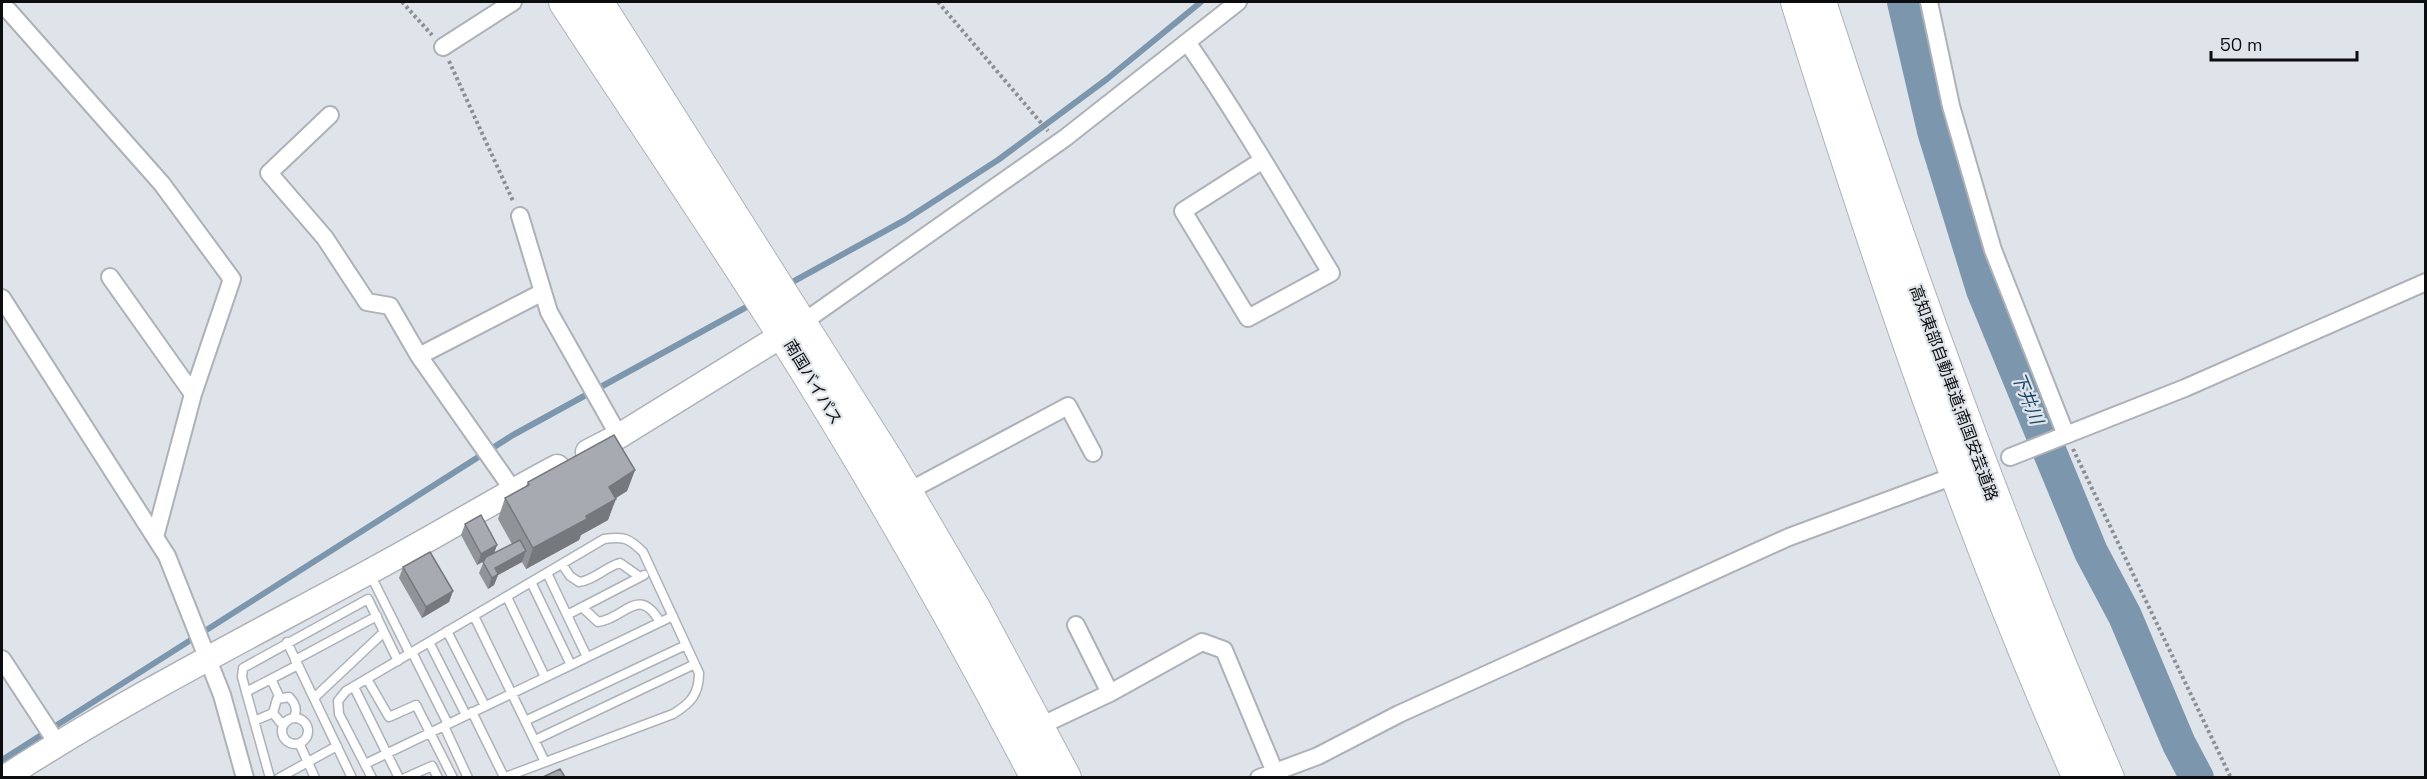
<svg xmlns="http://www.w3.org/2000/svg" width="2427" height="779" viewBox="0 0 2427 779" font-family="'Space Grotesk','Noto Sans JP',sans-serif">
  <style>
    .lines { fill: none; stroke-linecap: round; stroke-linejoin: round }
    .stream { stroke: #7c97ad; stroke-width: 6 }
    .river { stroke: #7c97ad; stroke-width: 34 }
    .lane-casing { stroke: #adb1b8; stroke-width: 11 }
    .street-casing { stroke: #adb1b8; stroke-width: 20 }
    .secondary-casing { stroke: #adb1b8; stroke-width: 27 }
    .highway-casing { stroke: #adb1b8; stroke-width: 34 }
    .path { stroke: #8c8f94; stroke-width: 4; stroke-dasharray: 3 3; stroke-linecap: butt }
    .lane { stroke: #fff; stroke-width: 8 }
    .street { stroke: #fff; stroke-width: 16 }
    .secondary { stroke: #fff; stroke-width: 24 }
    .highway { stroke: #fff; stroke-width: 32 }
    .wall { fill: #909398 }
    .shaded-wall { fill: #75787c }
    .building { fill: #a7abb1; stroke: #75787c; stroke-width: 1.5 }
    .labels { text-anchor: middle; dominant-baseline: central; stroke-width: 4.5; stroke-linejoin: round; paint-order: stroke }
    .street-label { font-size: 16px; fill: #0c0d0f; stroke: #dfe3ea }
    .water-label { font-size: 18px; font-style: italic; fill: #164565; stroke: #dfe3ea }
  </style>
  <rect width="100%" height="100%" fill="#dfe3ea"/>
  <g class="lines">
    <path class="stream" d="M787,285L905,220L998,160L1107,79L1201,2
      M2,760L513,435L752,304"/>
    <path class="river" d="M1904,2L1934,131L1983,290L2091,552L2125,616L2179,744L2197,778"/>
    <defs>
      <path id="lane" d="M562,564L570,576L579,582C595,580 605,567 620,563L640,577
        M547,573L587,657
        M370,574L410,654
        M531,582L571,665
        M507,597L545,677
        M582,607L598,622C625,619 638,584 660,622
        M567,615L644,575
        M474,616L545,762
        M447,631L485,706
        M287,642L352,778
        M429,642L466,715
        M412,652L448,724
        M295,660L377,616
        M271,679L280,698
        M367,679L389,717L416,705L453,778
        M354,687L399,778
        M246,692L298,665
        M314,698L384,632
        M472,712L504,777
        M273,713L277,699L289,697C295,703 298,709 294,717
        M282 731a13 13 0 1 1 26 0a13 13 0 1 1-26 0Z
        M254,721L273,713L280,722H286
        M525,721L686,645
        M444,726L468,778
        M535,740L695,664
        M300,745L315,778
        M365,764L673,616
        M270,778L242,677L243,668L368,599L398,661
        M279,778L337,746
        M372,778L339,714L338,701L346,691L604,539C623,536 629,538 643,552L699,673C699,694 691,703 673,714L503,778
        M405,778L432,766L438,778"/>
      <path id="street" d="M1929,2L1951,106L1993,250L2066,435
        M8,10L162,184L232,279L193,394L155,537
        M1187,42C1239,117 1284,195 1331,273L1248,318L1183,211L1263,160
        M443,47L513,2
        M330,115L269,173L325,238L367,302L390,306L419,356
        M520,216L549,312L619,436
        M110,277L193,394
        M2,298L167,556L222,695L245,778
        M802,323L1065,138L1238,2
        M2010,457L2185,388L2426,282
        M513,490L419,356L543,292
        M907,492L1068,406L1093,453
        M1076,625L1110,693
        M2,659L57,743
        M1038,727L1110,693L1202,642L1224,650L1274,770
        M1259,778L1318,756L1399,714L1789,537L1943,480"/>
      <path id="secondary" d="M588,452L619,436L797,326
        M4,778C121,702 245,639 367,573C431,539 493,501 557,467"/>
      <path id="highway" d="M565,2C637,112 712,222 783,334C874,478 958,626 1037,778
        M597,2L889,463L974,608L1065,778
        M1797,2C1879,264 1967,526 2079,778
        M1820,2C1905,265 1998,524 2108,778"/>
    </defs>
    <use href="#lane" class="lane-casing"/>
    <use href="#street" class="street-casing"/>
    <use href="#secondary" class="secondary-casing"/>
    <use href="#highway" class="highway-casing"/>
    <path class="path" d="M402,2L432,35
      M938,2L1048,131
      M449,61L513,201
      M2073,449L2231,778"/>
    <use href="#lane" class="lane"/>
    <use href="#street" class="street"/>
    <use href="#secondary" class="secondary"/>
    <use href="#highway" class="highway"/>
  </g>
  <path class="wall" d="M635,470L627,491L615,498L608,520L581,535L579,540L526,569L522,562L498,575L494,585L488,589L479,573L484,561L477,565L461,535L465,524L497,545L494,553L512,544L498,519L505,498L526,486L528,482Z
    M403,567L453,591L449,602L422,618L399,578Z"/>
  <path class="shaded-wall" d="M635,470L627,491L607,504L616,499L608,520L581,535L579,540L526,569L533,548L609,487Z
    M497,545L493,556L477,565L481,554Z
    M526,551L522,562L498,575L494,585L488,589L495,568Z
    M453,591L449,602L422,618L426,607Z"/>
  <path class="building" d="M614,435L635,470L609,487L616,499L586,516L587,519L533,548L505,498L529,485L528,482Z
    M481,515L497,545L481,554L465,524Z
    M520,540L526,551L495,568L498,574L492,578L483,562L486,557Z
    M430,552L453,591L426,607L403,567Z
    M560,769L565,777H543Z"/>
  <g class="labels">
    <g class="street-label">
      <text transform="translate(813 382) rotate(59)">南国バイパス</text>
      <text transform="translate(1954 393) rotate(70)">高知東部自動車道;南国安芸道路</text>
    </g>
    <g class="water-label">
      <text transform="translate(2028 398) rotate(68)">下井川</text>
    </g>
  </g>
  <rect width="2427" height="779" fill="none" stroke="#0c0d0f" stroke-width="6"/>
  <path d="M2211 51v9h146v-9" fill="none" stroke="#0c0d0f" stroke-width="3"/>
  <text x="2220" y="51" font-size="18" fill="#0c0d0f" stroke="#dfe3ea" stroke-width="4.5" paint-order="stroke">50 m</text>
</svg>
